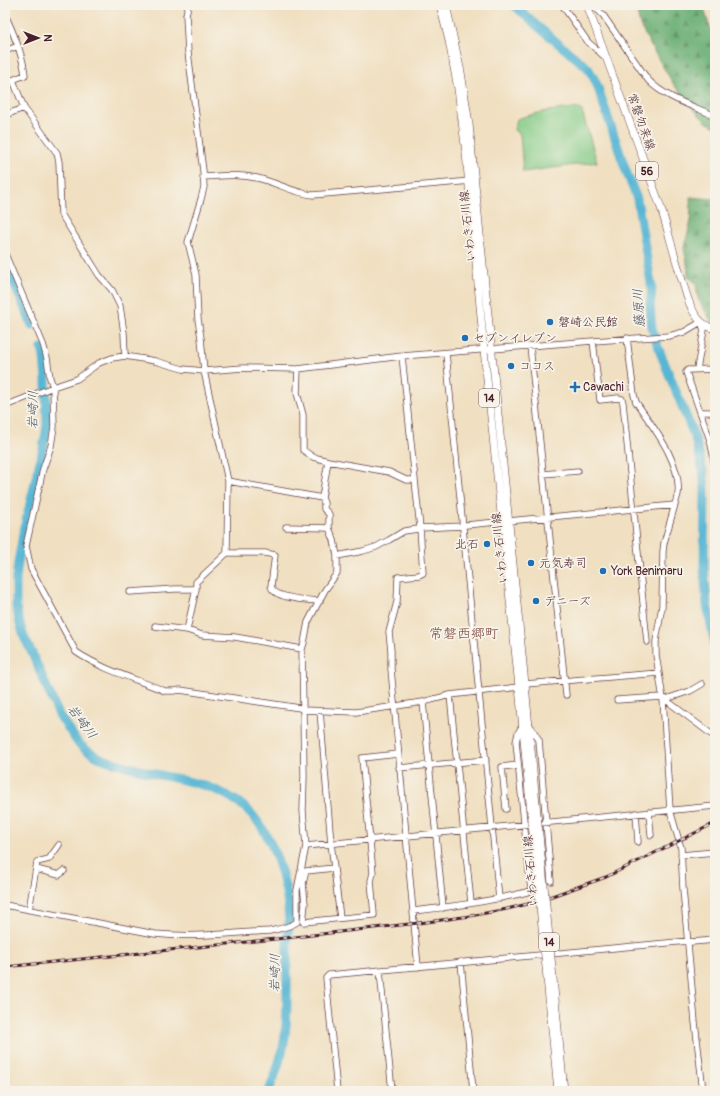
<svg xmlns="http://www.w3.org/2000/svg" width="720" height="1096" viewBox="0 0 720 1096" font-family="Pangolin,'Klee One',sans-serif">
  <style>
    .green { fill: #84cb87; stroke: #677559 }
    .forest { fill: url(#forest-firs); stroke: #5a6750 }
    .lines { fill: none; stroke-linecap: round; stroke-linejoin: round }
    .river { stroke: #56b6d4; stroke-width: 9 }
    .minor-casing { stroke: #633c41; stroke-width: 7 }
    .major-casing { stroke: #633c41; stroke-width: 8 }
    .minor { stroke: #fff; stroke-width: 5.5 }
    .major { stroke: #fff; stroke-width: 7 }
    .rail-casing { stroke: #4a1f2b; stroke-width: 3 }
    .rail { stroke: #f7f3e8; stroke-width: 1.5; stroke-dasharray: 4.5; stroke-linecap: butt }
    .major-bridge-casing { stroke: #633c41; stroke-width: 8; stroke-linecap: butt }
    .major-bridge { stroke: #fff; stroke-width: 7 }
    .poi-dot { fill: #1f6fb2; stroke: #f7f3e8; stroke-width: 1.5 }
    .labels { text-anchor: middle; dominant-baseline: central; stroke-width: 3.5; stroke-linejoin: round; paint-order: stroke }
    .shield { fill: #f7f3e8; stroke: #7e5f64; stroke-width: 1 }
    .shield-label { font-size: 11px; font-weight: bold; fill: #4a1f2b }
    .street-label { font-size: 12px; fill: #4a1f2b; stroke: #f7f3e8 }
    .poi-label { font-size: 12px; fill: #4a1f2b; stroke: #f7f3e8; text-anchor: start }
    .water-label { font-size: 13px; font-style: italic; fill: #4e5466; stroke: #f7f3e8 }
    .quarter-label { font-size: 14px; fill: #7e4b42; stroke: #f7f3e8 }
  </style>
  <defs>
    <pattern id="forest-firs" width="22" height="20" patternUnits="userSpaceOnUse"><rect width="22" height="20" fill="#6baf74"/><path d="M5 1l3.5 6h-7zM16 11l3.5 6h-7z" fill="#5a8e5f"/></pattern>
  </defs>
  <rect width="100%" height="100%" fill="#f7f3e8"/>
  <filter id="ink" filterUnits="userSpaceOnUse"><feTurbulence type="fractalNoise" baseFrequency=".025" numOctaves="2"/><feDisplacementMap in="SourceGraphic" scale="8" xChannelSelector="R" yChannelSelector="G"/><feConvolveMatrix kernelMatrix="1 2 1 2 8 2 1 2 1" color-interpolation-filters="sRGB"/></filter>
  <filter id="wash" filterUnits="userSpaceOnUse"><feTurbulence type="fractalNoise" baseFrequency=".012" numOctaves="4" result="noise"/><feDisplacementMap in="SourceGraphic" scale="16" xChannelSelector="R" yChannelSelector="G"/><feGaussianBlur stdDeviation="0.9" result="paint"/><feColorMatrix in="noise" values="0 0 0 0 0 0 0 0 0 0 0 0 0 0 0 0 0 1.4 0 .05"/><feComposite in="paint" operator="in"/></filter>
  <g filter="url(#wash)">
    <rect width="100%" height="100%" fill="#f0dfc0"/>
    <path class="green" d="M578,108L582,111L597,162L523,172L520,134L514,130L517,119C537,112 558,109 578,108Z"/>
    <path class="forest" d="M635,5H703L709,25L715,35V127L706,122L693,109L674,85L653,50L640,25Z
      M690,197L715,199V322H712L698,299L696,283L688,276L687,263L684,248L691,221Z"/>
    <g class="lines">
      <path class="river" d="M514,5L536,25L588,68L596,82L625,168L637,199L652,289L650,306L652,328L658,347L695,438L703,471L705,490L704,566L705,581L707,605L715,645
        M5,262L32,325
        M42,348L44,357L46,379L47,426L43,449L24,529L18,562L16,578V607L20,624L24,637L32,653L59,715L78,743L85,749L98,757L109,761C124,765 140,770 155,774C183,780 214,785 238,802C272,826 288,882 289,921C289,928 288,935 287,942C287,951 287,960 287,969C287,995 288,1022 283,1048C280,1062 274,1077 269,1091"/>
    </g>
  </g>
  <g filter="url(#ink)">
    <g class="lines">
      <defs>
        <path id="minor" d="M188,5L186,15L188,52L203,171L204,187L201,199L188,242L196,275L198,319L201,338L204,371L228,481L227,553L196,582V589
          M562,5L588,42L606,58
          M593,5L603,15L648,80C665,98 693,106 715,116
          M5,20L7,19C15,37 23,56 25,75L5,83
          M5,51L18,46
          M13,80L24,108L57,153L59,162L61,214L99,275L112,290L120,306L124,333L125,356
          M5,115L24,108
          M203,177C222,176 238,174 257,178C276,182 293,193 313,195L471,181
          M5,254L43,344L47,358L50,378L53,387L54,427L51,446L43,469L26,546L31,569L76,652C103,670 136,679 165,691H174L180,690L300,708L303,710L302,649L304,643L308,622L325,590L337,573V556L334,540L329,528L286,527
          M627,338L634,395L636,402C653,427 682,463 678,494L664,543L663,551L662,606L656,641V655L663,699L670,810L681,848L683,889L695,1022L703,1091
          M593,341L600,400L618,398L622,399L623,403L647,642
          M530,346L566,695
          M446,353L499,899
          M298,369L297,393L303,415V450L313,457L328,461
          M715,369L688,370L686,372L710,440L713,454H715
          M5,406L53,387L77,379L99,363L112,358L125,356L155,361L183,369L204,371L243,368L298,369L402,356L593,341L669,336L684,332L701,322L704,330L697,369
          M700,412H715
          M713,454L715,466
          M543,474L578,471
          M228,481L322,498
          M329,528V514L324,509V503L322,498L328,461L389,472L406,480H415
          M227,553H265L275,555L271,586C273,599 309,600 320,601
          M337,556L363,551L376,547L389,540L404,531L418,529L420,528L402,356
          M130,592L175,589H196L187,630
          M155,626L187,630L202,635L235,637L302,649
          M450,695L471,903
          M666,699L690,691L702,684
          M617,700L662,697L715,737
          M423,702L443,908
          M320,711L331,843L340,918
          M529,724L539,740L551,881
          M399,768L486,760
          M506,809L502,767L518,765
          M649,812L651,835
          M636,813L638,842
          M306,846L715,806
          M681,855L715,852
          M334,868L306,871L303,883L305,904L303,922L374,915L371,881L373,873L362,758L398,754
          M36,869L59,875L64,871
          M5,905L155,934C193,938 232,933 270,931C279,929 290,927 297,922V890L306,846L303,811L304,776L303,710L356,712L423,702L450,695L519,687L525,684L659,673
          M29,910L37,862L49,859L59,845
          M413,911C453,907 492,901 531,891L516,742L518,733L523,725
          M461,962L473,1091
          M418,967L391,669V651L389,632L397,602L398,577L419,575L423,573L420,528L463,526L466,525L675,505
          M380,971L392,1091
          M337,1091L326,978L329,975L688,941L692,942L715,940"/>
        <path id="major" d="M440,5L449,41L458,89L466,153L484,350L519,687L529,793
          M446,5L461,72L469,124L525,684L535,793
          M587,5L660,205C668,230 674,255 682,280C686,293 689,307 697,317C701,323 708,327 715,329"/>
      </defs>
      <use href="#minor" class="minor-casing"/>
      <use href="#major" class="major-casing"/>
      <use href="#minor" class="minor"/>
      <use href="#major" class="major"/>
      <defs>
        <path id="rail" d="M5,967L295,937L427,922L470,916L507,909L532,903L606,877L715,823"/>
      </defs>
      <use href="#rail" class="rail-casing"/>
      <use href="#rail" class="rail"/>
      <defs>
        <path id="major-bridge" d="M529,793L558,1091
          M535,793L564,1091"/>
      </defs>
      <use href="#major-bridge" class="major-bridge-casing"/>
      <use href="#major-bridge" class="major-bridge"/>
    </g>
  </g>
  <g class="poi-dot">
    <circle cx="550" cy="322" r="4"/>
    <circle cx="465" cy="338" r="4"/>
    <circle cx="511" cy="366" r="4"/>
    <path d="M573 381h4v4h4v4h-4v4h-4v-4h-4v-4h4z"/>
    <circle cx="487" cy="544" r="4"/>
    <circle cx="531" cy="563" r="4"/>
    <circle cx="603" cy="571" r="4"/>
    <circle cx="536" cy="601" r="4"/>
  </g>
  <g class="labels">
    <g class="shield">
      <rect x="636" y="162" width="22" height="18" rx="3"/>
      <rect x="479" y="389" width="20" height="18" rx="3"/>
      <rect x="539" y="933" width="20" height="18" rx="3"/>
    </g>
    <g class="shield-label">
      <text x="647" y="171">56</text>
      <text x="489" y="398">14</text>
      <text x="549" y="942">14</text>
    </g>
    <g class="street-label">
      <text transform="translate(641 122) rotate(70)">常磐勿来線</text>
      <text transform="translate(468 226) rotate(-96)">いわき石川線</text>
      <text transform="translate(500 548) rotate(-96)">いわき石川線</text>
      <text transform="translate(531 871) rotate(-95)">いわき石川線</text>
    </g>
    <g class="poi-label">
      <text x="558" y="322">磐崎公民館</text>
      <text x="473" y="338">セブンイレブン</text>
      <text x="519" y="366">ココス</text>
      <text x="583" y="387">Cawachi</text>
      <text x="479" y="544" text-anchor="end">北石</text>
      <text x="539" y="563">元気寿司</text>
      <text x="611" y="571">York Benimaru</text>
      <text x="544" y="601">デニーズ</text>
    </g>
    <g class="water-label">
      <text transform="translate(639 308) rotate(-94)">藤原川</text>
      <text transform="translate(33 410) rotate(-89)">岩崎川</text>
      <text transform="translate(82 722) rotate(53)">岩崎川</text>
      <text transform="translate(275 973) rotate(-89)">岩崎川</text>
    </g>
    <g class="quarter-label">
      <text x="464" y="633">常磐西郷町</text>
    </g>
  </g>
  <rect width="720" height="1096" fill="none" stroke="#f7f3e8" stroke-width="20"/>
  <g transform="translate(38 38) rotate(90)" stroke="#f7f3e8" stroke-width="3" paint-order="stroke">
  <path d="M0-3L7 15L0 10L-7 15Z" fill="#4a1f2b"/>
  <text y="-6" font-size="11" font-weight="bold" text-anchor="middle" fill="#4a1f2b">N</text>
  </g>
</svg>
